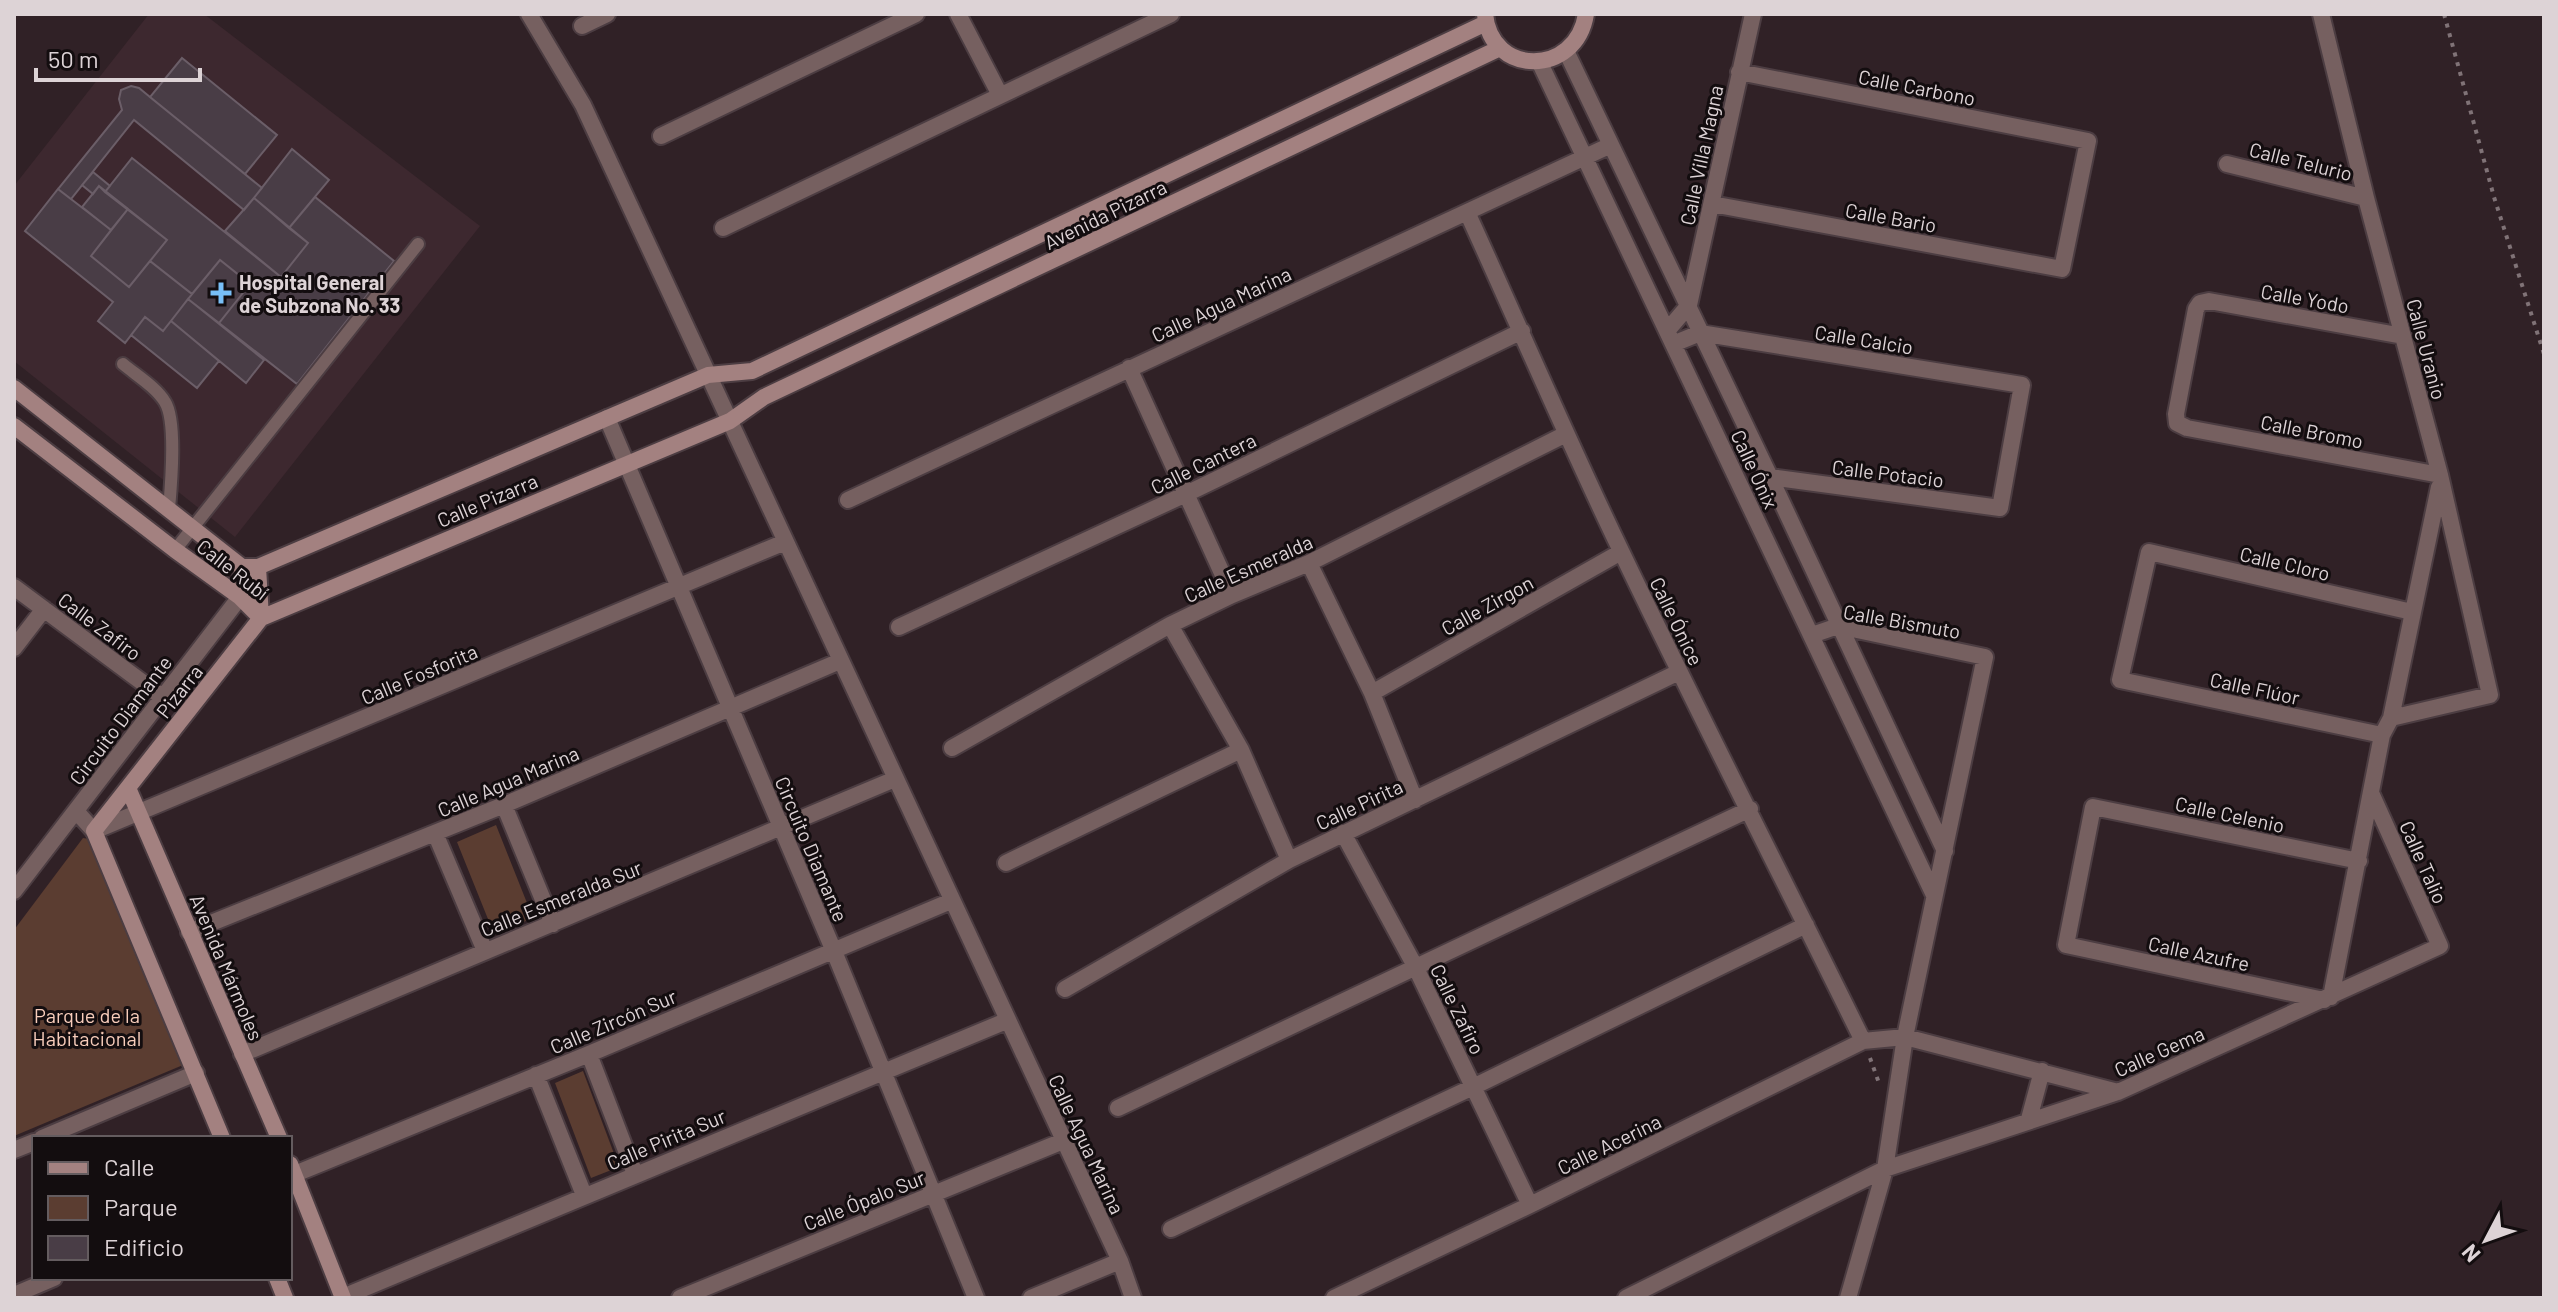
<svg xmlns="http://www.w3.org/2000/svg" width="2558" height="1312" viewBox="0 0 2558 1312" font-family="Barlow,sans-serif">
  <style>
    .built { fill: #3d282f }
    .green { fill: #5b3d31 }
    .building { fill: #493d46; stroke: #6b5e68; stroke-width: 2 }
    .lines { fill: none; stroke-linecap: round; stroke-linejoin: round }
    .lane-casing { stroke: #4c3d42; stroke-width: 16 }
    .street-casing { stroke: #4c3d42; stroke-width: 20 }
    .secondary-casing { stroke: #4c3d42; stroke-width: 20 }
    .path { stroke: #807377; stroke-width: 4; stroke-dasharray: 4 6; stroke-linecap: butt }
    .lane { stroke: #766060; stroke-width: 12 }
    .street { stroke: #766060; stroke-width: 16 }
    .secondary { stroke: #a38180; stroke-width: 16 }
    .poi-dot { fill: #78bff7; stroke: #130d0f; stroke-width: 3 }
    .labels { text-anchor: middle; dominant-baseline: central; stroke-width: 6; stroke-linejoin: round; paint-order: stroke }
    .street-label { font-size: 20px; fill: #ddd3d6; stroke: #130d0f }
    .poi-label { font-size: 20px; font-weight: bold; fill: #ddd3d6; stroke: #130d0f; text-anchor: start }
    .park-label { font-size: 20px; fill: #f8cdbb; stroke: #130d0f }
  </style>
  <rect width="100%" height="100%" fill="#302126"/>
  <path class="built" d="M149,14H204L480,226L235,537L14,361V186Z"/>
  <path class="green" d="M496,825L533,918L494,934L457,842Z
    M83,838L89,839L183,1065L14,1136V930Z
    M583,1071L619,1167L591,1178L555,1083Z"/>
  <path class="building" d="M182,58L277,135L245,174L150,97Z
    M131,86L139,88L150,97L262,188L244,210L134,120L71,199L58,189L122,110L119,99L121,90Z
    M292,149L329,180L289,228L254,198Z
    M132,158L281,277L308,243L289,228L315,197L394,261L297,384L219,323L250,284L220,260L192,294L150,261L167,240L105,192Z
    M93,172L110,186L105,192L99,186L93,194L82,185Z
    M99,186L128,209L111,230L82,207Z
    M58,189L111,230L91,256L129,287L150,261L192,294L163,331L145,317L125,343L98,321L113,302L25,231Z
    M254,198L308,243L281,277L225,231Z
    M128,209L167,240L129,287L91,256Z
    M220,260L250,284L219,323L188,299Z
    M188,299L264,360L246,383L171,321Z
    M145,317L163,331L171,321L219,361L197,388L131,335Z"/>
  <g class="lines">
    <defs>
      <path id="lane" d="M123,364C136,375 156,387 165,402C177,421 171,486 169,509
        M175,550L418,244"/>
      <path id="street" d="M529,14L583,105L1120,1261L1133,1298
        M958,14L1000,95
        M2321,14L2366,198L2440,475L2490,695L2391,718
        M582,26L607,14
        M1566,51L1770,477L1945,851
        M1539,61L1934,895
        M661,136L916,14
        M2227,164L2366,198
        M1712,204L2062,269L2088,141L1739,72
        M1467,212C1519,326 1568,441 1622,553C1700,717 1783,878 1863,1041
        M723,228L1171,14
        M1667,331L1689,305L1753,14
        M2403,336L2209,301L2200,303L2196,309L2176,414L2177,423L2187,428L2440,475
        M1673,344L1700,333L2022,385L2000,508L1770,477
        M1129,368L1232,595
        M607,418L833,949L976,1298
        M848,500L1611,145
        M1309,563L1372,693L1415,800
        M14,587L162,697
        M1170,625L1241,750L1289,860
        M899,627L1186,494L1522,331
        M1812,635L1838,626L1985,657L1905,1037L1885,1169L1848,1298
        M14,648L44,609
        M1372,693L1621,552
        M2382,735L2120,680L2149,552L2412,612
        M952,748L1170,625L1232,595L1309,563L1566,434
        M504,805L553,924
        M76,811L94,831L785,542
        M435,833L485,951
        M1343,833L1416,968L1530,1205
        M1006,863L1241,750
        M14,891L240,597L242,567
        M189,932L504,805L840,661
        M1065,989L1289,860L1679,672
        M2331,997L2382,735L2391,718L2439,487
        M2324,1000L2066,945L2093,807L2359,861
        M242,1054L895,779
        M589,1054L635,1174
        M536,1075L584,1195
        M1118,1108L1750,809
        M2029,1119L2042,1071
        M42,1138L196,1073
        M14,1150L34,1142
        M290,1176L589,1054L951,901
        M1171,1229L1473,1087L1806,925
        M14,1295L54,1278
        M343,1297L1006,1021
        M680,1298L1063,1141
        M1031,1298L1120,1261
        M1334,1298L1530,1205L1863,1041L1905,1037L2118,1092
        M1626,1298L1885,1169L2118,1092L2440,946L2372,795"/>
      <path id="secondary" d="M1485,14C1491,77 1576,77 1586,14
        M14,388L242,567H258L708,375L752,371L1486,23
        M14,426L175,550L240,597L261,618
        M258,567L261,618
        M128,788L279,1138
        M222,1138L94,831L261,618L730,421L764,397L1500,48
        M290,1164L343,1298
        M277,1278L285,1298"/>
    </defs>
    <use href="#lane" class="lane-casing"/>
    <use href="#street" class="street-casing"/>
    <use href="#secondary" class="secondary-casing"/>
    <path class="path" d="M2444,14L2494,197L2544,354
      M1870,1058L1879,1083"/>
    <use href="#lane" class="lane"/>
    <use href="#street" class="street"/>
    <use href="#secondary" class="secondary"/>
  </g>
  <path class="poi-dot" d="M217 281h8v8h8v8h-8v8h-8v-8h-8v-8h8z"/>
  <g class="labels">
    <g class="street-label">
      <text transform="translate(1917 87) rotate(11)">Calle Carbono</text>
      <text transform="translate(1701 155) rotate(-78)">Calle Villa Magna</text>
      <text transform="translate(2301 161) rotate(14)">Calle Telurio</text>
      <text transform="translate(1105 214) rotate(-26)">Avenida Pizarra</text>
      <text transform="translate(1891 217) rotate(10)">Calle Bario</text>
      <text transform="translate(2305 298) rotate(10)">Calle Yodo</text>
      <text transform="translate(1221 304) rotate(-25)">Calle Agua Marina</text>
      <text transform="translate(1864 339) rotate(9)">Calle Calcio</text>
      <text transform="translate(2427 349) rotate(75)">Calle Uranio</text>
      <text transform="translate(2312 431) rotate(11)">Calle Bromo</text>
      <text transform="translate(1203 463) rotate(-26)">Calle Cantera</text>
      <text transform="translate(1755 469) rotate(65)">Calle Ónix</text>
      <text transform="translate(1888 473) rotate(7)">Calle Potacio</text>
      <text transform="translate(487 500) rotate(-23)">Calle Pizarra</text>
      <text transform="translate(2285 563) rotate(13)">Calle Cloro</text>
      <text transform="translate(1248 568) rotate(-24)">Calle Esmeralda</text>
      <text transform="translate(233 569) rotate(38)">Calle Rubí</text>
      <text transform="translate(1487 605) rotate(-29)">Calle Zirgon</text>
      <text transform="translate(1677 621) rotate(64)">Calle Ónice</text>
      <text transform="translate(1902 621) rotate(10)">Calle Bismuto</text>
      <text transform="translate(100 626) rotate(37)">Calle Zafiro</text>
      <text transform="translate(419 674) rotate(-23)">Calle Fosforita</text>
      <text transform="translate(2255 688) rotate(12)">Calle Flúor</text>
      <text transform="translate(179 691) rotate(-52)">Pizarra</text>
      <text transform="translate(120 720) rotate(-53)">Circuito Diamante</text>
      <text transform="translate(508 781) rotate(-23)">Calle Agua Marina</text>
      <text transform="translate(1359 804) rotate(-25)">Calle Pirita</text>
      <text transform="translate(2230 814) rotate(12)">Calle Celenio</text>
      <text transform="translate(812 849) rotate(67)">Circuito Diamante</text>
      <text transform="translate(2424 862) rotate(66)">Calle Talio</text>
      <text transform="translate(561 898) rotate(-22)">Calle Esmeralda Sur</text>
      <text transform="translate(2199 953) rotate(12)">Calle Azufre</text>
      <text transform="translate(227 967) rotate(67)">Avenida Mármoles</text>
      <text transform="translate(1458 1009) rotate(64)">Calle Zafiro</text>
      <text transform="translate(613 1021) rotate(-23)">Calle Zircón Sur</text>
      <text transform="translate(2159 1051) rotate(-24)">Calle Gema</text>
      <text transform="translate(666 1139) rotate(-23)">Calle Pirita Sur</text>
      <text transform="translate(1087 1144) rotate(65)">Calle Agua Marina</text>
      <text transform="translate(1609 1144) rotate(-26)">Calle Acerina</text>
      <text transform="translate(864 1200) rotate(-22)">Calle Ópalo Sur</text>
    </g>
    <g class="poi-label">
      <text x="239" y="282">Hospital General<tspan x="239" dy="23">de Subzona No. 33</tspan></text>
    </g>
    <g class="park-label">
      <text x="87" y="1015">Parque de la<tspan x="87" dy="23">Habitacional</tspan></text>
    </g>
  </g>
  <rect width="2558" height="1312" fill="none" stroke="#ddd3d6" stroke-width="32"/>
  <rect x="32" y="1136" width="260" height="144" fill="#130d0f" stroke="#645c5f" stroke-width="2"/>
  <rect x="48" y="1162" width="40" height="12" fill="#a38180" stroke="#645c5f" stroke-width="2"/>
  <text x="104" y="1176" font-size="24" fill="#ddd3d6">Calle</text>
  <rect x="48" y="1196" width="40" height="24" fill="#5b3d31" stroke="#645c5f" stroke-width="2"/>
  <text x="104" y="1216" font-size="24" fill="#ddd3d6">Parque</text>
  <rect x="48" y="1236" width="40" height="24" fill="#493d46" stroke="#645c5f" stroke-width="2"/>
  <text x="104" y="1256" font-size="24" fill="#ddd3d6">Edificio</text>
  <g transform="translate(2486 1240) rotate(229)" stroke="#130d0f" stroke-width="6" paint-order="stroke">
  <path d="M0-6L14 30L0 20L-14 30Z" fill="#ddd3d6"/>
  <text y="-12" font-size="22" font-weight="bold" text-anchor="middle" fill="#ddd3d6">N</text>
  </g>
  <path d="M36 68v12h164v-12" fill="none" stroke="#ddd3d6" stroke-width="4"/>
  <text x="48" y="68" font-size="24" fill="#ddd3d6" stroke="#130d0f" stroke-width="6" paint-order="stroke">50 m</text>
</svg>
